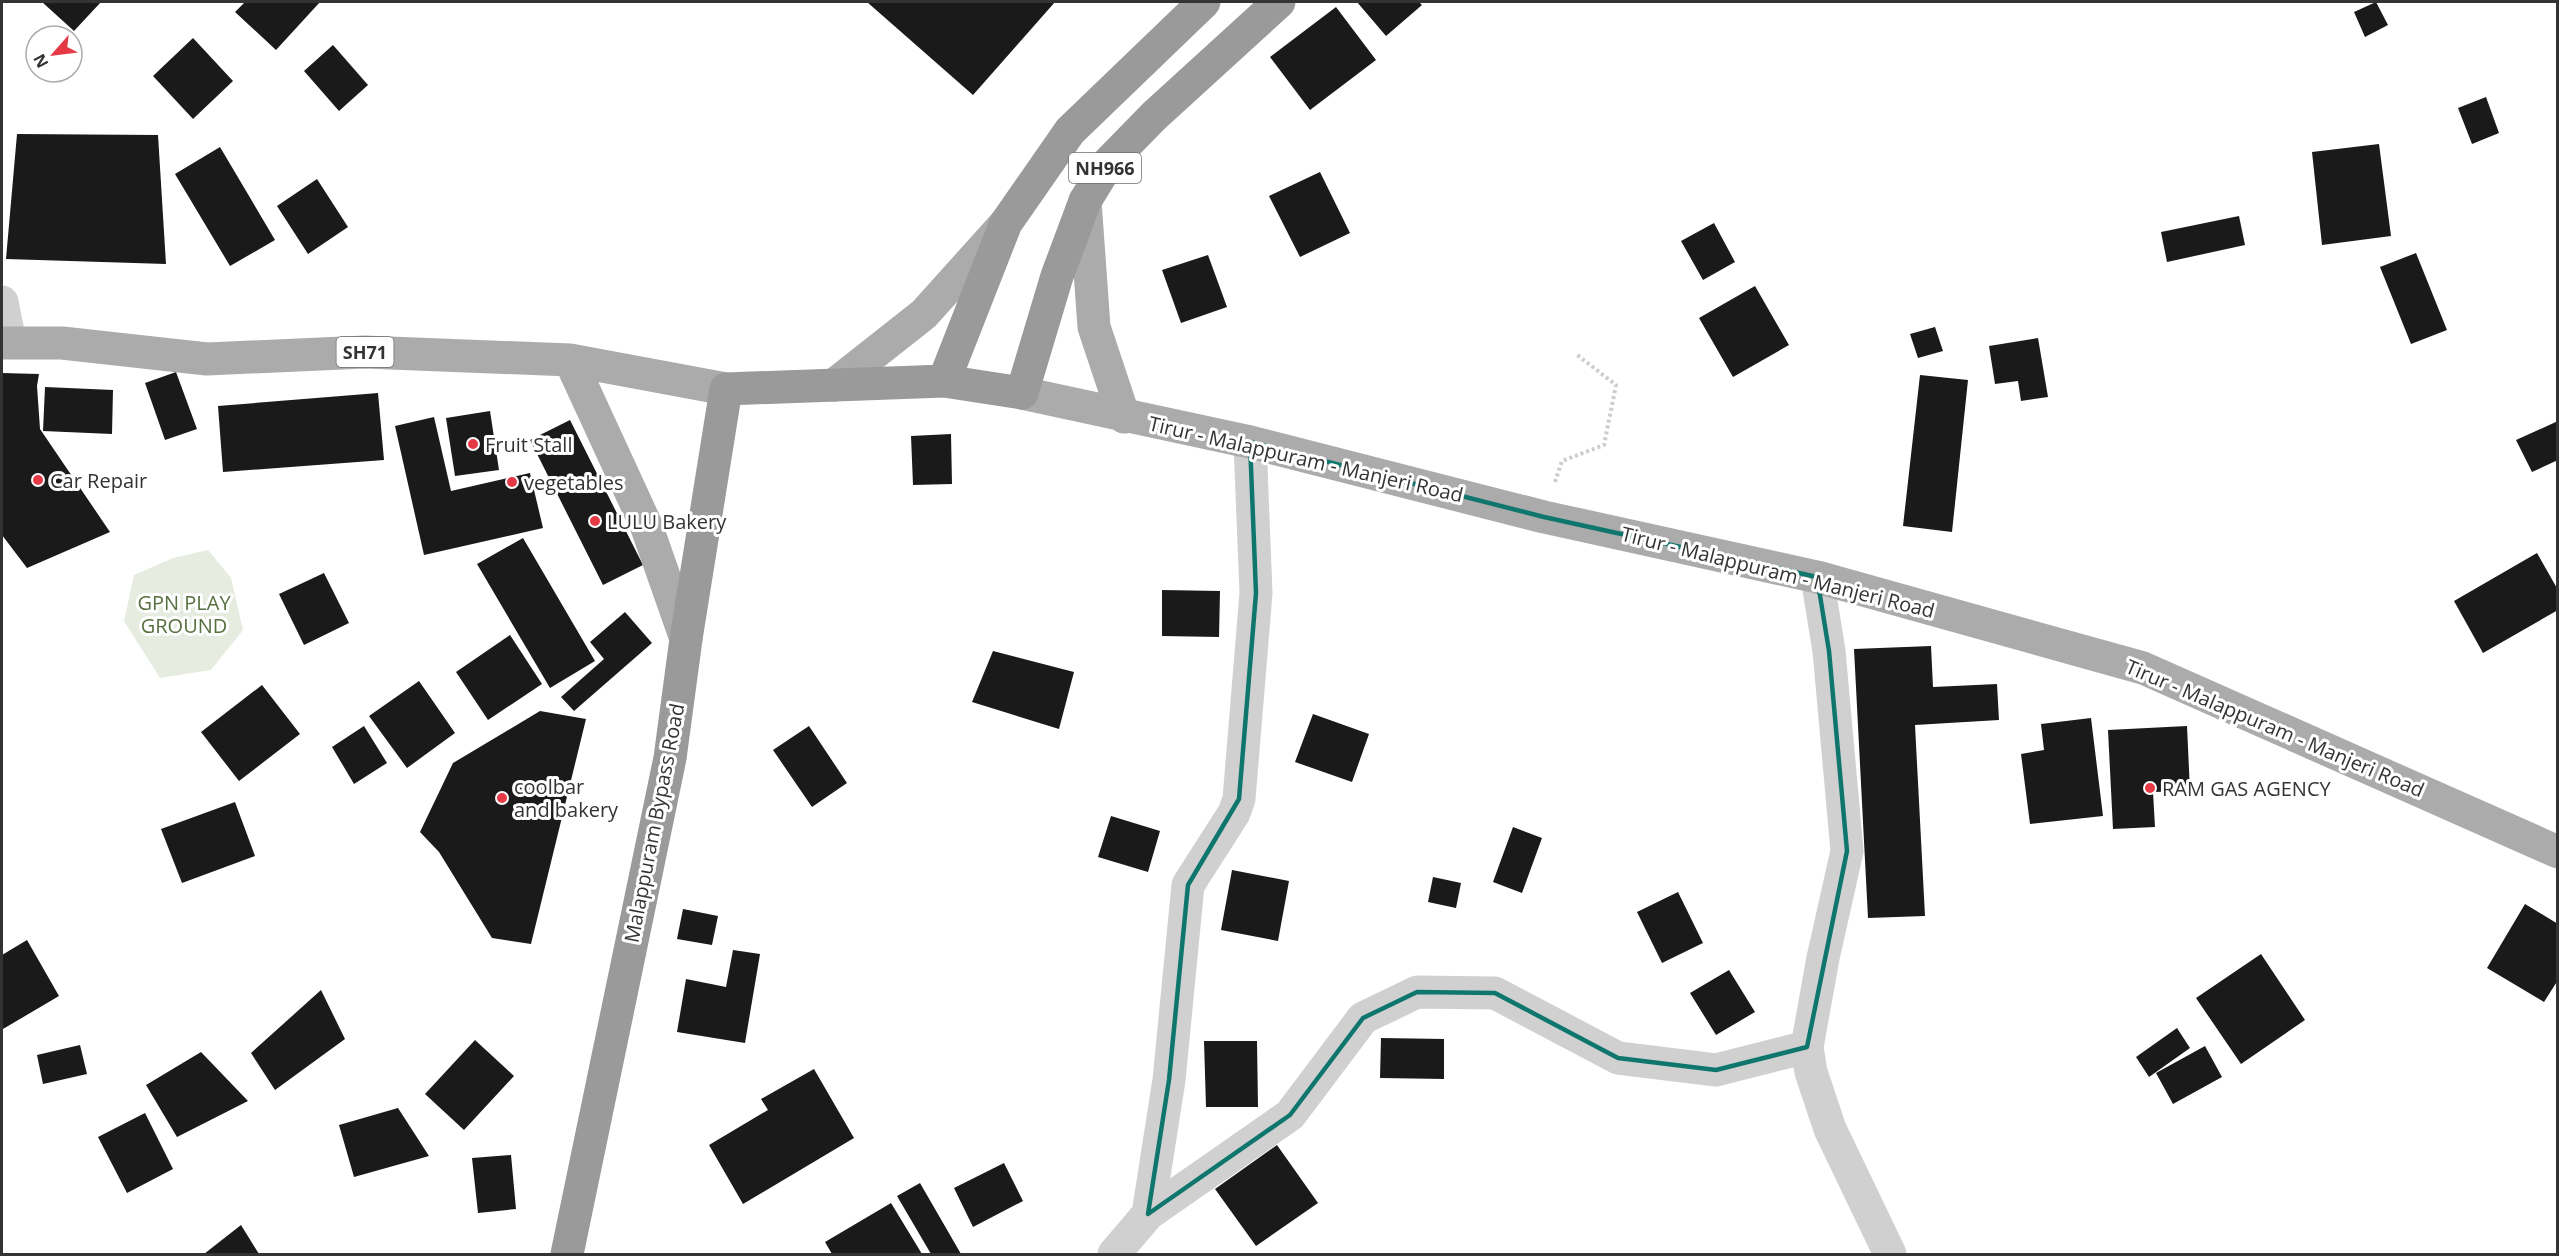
<svg xmlns="http://www.w3.org/2000/svg" width="2559" height="1256" viewBox="0 0 2559 1256" font-family="'Open Sans',sans-serif">
  <style>
    .green { fill: #e6ecdf }
    .building { fill: #1a1a1a }
    .lines { fill: none; stroke-linecap: round; stroke-linejoin: round }
    .path { stroke: #cdcdcd; stroke-width: 4; stroke-dasharray: 3 3; stroke-linecap: butt }
    .minor { stroke: #d0d0d0; stroke-width: 33 }
    .major { stroke: #ababab; stroke-width: 33 }
    .highway { stroke: #9a9a9a; stroke-width: 33 }
    .marked { fill: none; stroke: #0f766e; stroke-width: 4.5; stroke-linejoin: round }
    .poi-dot { fill: #e63946; stroke: #fff; stroke-width: 2 }
    .labels { text-anchor: middle; dominant-baseline: central; stroke-width: 6; stroke-linejoin: round; paint-order: stroke }
    .shield { fill: #fff; stroke: #707070; stroke-width: 1.5 }
    .shield-label { font-size: 18px; font-weight: bold; fill: #333 }
    .poi-label { font-size: 20px; fill: #333; stroke: #fff; text-anchor: start }
    .street-label { font-size: 20px; fill: #333; stroke: #fff }
    .park-label { font-size: 20px; fill: #56703f; stroke: #fff }
  </style>
  <rect width="100%" height="100%" fill="#fff"/>
  <path class="green" d="M208,550L231,578L243,630L211,670L160,678L124,621L134,575L173,558Z"/>
  <path class="building" d="M42,2H101L74,31Z
    M245,2H320L276,50L235,12Z
    M867,2H1055L973,95Z
    M1357,2H1419L1422,5L1386,36Z
    M2376,2L2388,25L2365,37L2354,12Z
    M1336,7L1376,60L1310,110L1270,57Z
    M193,38L233,81L193,119L153,76Z
    M333,45L368,85L339,111L304,71Z
    M2486,97L2499,133L2472,144L2458,108Z
    M17,134L158,135L166,264L6,259Z
    M2379,144L2391,236L2322,245L2312,152Z
    M220,147L275,240L230,266L175,174Z
    M1320,172L1350,233L1300,257L1269,196Z
    M317,179L348,227L308,254L277,206Z
    M2239,216L2245,245L2167,262L2161,232Z
    M1714,223L1735,262L1703,280L1681,241Z
    M2416,253L2447,330L2411,344L2380,267Z
    M1208,255L1227,307L1181,323L1162,270Z
    M1755,286L1789,345L1733,377L1699,318Z
    M1935,327L1943,351L1918,358L1910,334Z
    M2038,338L2048,397L2021,401L2018,381L1995,384L1989,346Z
    M176,372L197,429L165,440L145,383Z
    M2,373L39,374L37,386L40,429L110,532L27,568L2,535Z
    M1920,375L1968,380L1952,532L1903,526Z
    M45,387L113,390L112,434L43,431Z
    M378,393L384,460L223,472L218,406Z
    M490,411L499,470L455,476L446,418Z
    M434,417L451,491L530,473L543,528L424,555L395,426Z
    M570,420L643,565L603,585L530,440Z
    M2558,421V460L2532,472L2516,440Z
    M951,434L952,484L913,485L911,436Z
    M523,538L595,661L550,688L477,564Z
    M2537,553L2558,590V610L2483,653L2454,601Z
    M324,573L349,623L304,645L279,594Z
    M1162,590L1220,591L1219,637L1162,636Z
    M625,612L652,643L574,711L561,697L604,659L590,642Z
    M510,635L542,684L488,720L456,672Z
    M1931,646L1933,687L1997,684L1999,720L1915,725L1925,916L1868,918L1854,649Z
    M993,651L1074,672L1059,729L972,702Z
    M419,681L455,733L407,768L369,716Z
    M262,685L300,734L239,781L201,732Z
    M540,711L586,719L531,944L492,938L439,852L420,832L453,763Z
    M1313,714L1369,734L1352,782L1295,762Z
    M2091,718L2103,816L2030,824L2021,754L2044,750L2041,724Z
    M364,726L387,763L354,784L332,747Z
    M809,726L847,783L812,807L773,750Z
    M2187,726L2190,791L2153,792L2155,827L2113,829L2108,730Z
    M235,802L255,856L182,883L161,829Z
    M1111,816L1160,831L1148,872L1098,857Z
    M1513,827L1542,838L1522,893L1493,882Z
    M1232,870L1289,881L1278,941L1221,930Z
    M1433,877L1461,883L1456,908L1428,902Z
    M1678,892L1703,943L1662,963L1637,912Z
    M2525,904L2558,924V980L2544,1002L2487,968Z
    M683,909L718,916L712,945L677,939Z
    M27,940L59,996L3,1029L2,955Z
    M733,950L760,954L745,1043L677,1032L686,979L726,987Z
    M2261,954L2305,1020L2241,1064L2196,998Z
    M1729,970L1755,1012L1716,1035L1690,993Z
    M321,990L345,1039L275,1090L251,1053Z
    M2177,1028L2190,1048L2149,1077L2136,1057Z
    M1381,1038L1444,1039V1079L1380,1078Z
    M475,1040L514,1076L464,1130L425,1094Z
    M1204,1041H1257L1258,1107H1206Z
    M80,1045L87,1074L43,1084L37,1055Z
    M2205,1046L2222,1077L2173,1104L2156,1073Z
    M201,1052L248,1101L177,1137L146,1085Z
    M814,1069L854,1138L743,1204L709,1145L768,1110L761,1099Z
    M398,1108L429,1156L354,1177L339,1125Z
    M145,1113L173,1169L127,1193L98,1137Z
    M1277,1145L1318,1203L1256,1246L1215,1189Z
    M511,1155L516,1209L478,1213L472,1158Z
    M1004,1163L1023,1201L973,1227L954,1188Z
    M920,1183L961,1254H931L897,1196Z
    M891,1203L922,1254H832L825,1242Z
    M241,1225L259,1254H204Z"/>
  <g class="lines">
    <path class="path" d="M1555,482L1562,461L1604,445L1616,385L1576,354"/>
    <path class="minor" d="M2,302L10,342
      M1817,577L1829,651L1847,851L1823,958L1807,1047L1811,1072L1830,1129L1890,1254
      M1148,1214L1169,1080L1188,885L1234,813L1239,799L1256,593L1250,442
      M1114,1254L1148,1214L1290,1115L1363,1018L1417,992L1495,993L1618,1058L1716,1070L1807,1047"/>
    <path class="major" d="M1085,201L1094,327L1124,417
      M2,343H62L207,359L365,352L570,360L726,389
      M570,360L646,525L686,639
      M834,385L924,314L1005,224
      M1022,393L1250,442L1544,517L1817,577L2143,668L2558,852"/>
    <path class="highway" d="M944,381L1006,223L1070,131L1204,2
      M567,1254L670,758L686,639L726,389L944,381L1022,393L1057,276L1085,201L1109,162L1154,116L1279,2"/>
  </g>
  <path class="marked" d="M1250,442L1544,517L1817,577L1829,651L1847,851L1807,1047L1716,1070L1618,1058L1495,993L1417,992L1363,1018L1290,1115L1148,1214L1169,1080L1188,885L1239,799L1256,593Z"/>
  <g class="poi-dot">
    <circle cx="473" cy="444" r="6"/>
    <circle cx="38" cy="480" r="6"/>
    <circle cx="512" cy="482" r="6"/>
    <circle cx="595" cy="521" r="6"/>
    <circle cx="2150" cy="788" r="6"/>
    <circle cx="502" cy="798" r="6"/>
  </g>
  <g class="labels">
    <g class="shield">
      <rect x="1069" y="153" width="72" height="30" rx="4.5"/>
      <rect x="336.5" y="337" width="57" height="30" rx="4.5"/>
    </g>
    <g class="shield-label">
      <text x="1105" y="168">NH966</text>
      <text x="365" y="352">SH71</text>
    </g>
    <g class="poi-label">
      <text x="485" y="444">Fruit Stall</text>
      <text x="50" y="480">Car Repair</text>
      <text x="524" y="482">vegetables</text>
      <text x="607" y="521">LULU Bakery</text>
      <text x="514" y="786">coolbar<tspan x="514" dy="23">and bakery</tspan></text>
      <text x="2162" y="788">RAM GAS AGENCY</text>
    </g>
    <g class="street-label">
      <text transform="translate(1306 459) rotate(13)">Tirur - Malappuram - Manjeri Road</text>
      <text transform="translate(1778 572) rotate(14)">Tirur - Malappuram - Manjeri Road</text>
      <text transform="translate(2275 728) rotate(23)">Tirur - Malappuram - Manjeri Road</text>
      <text transform="translate(654 823) rotate(-79)">Malappuram Bypass Road</text>
    </g>
    <g class="park-label">
      <text x="184" y="602">GPN PLAY<tspan x="184" dy="23">GROUND</tspan></text>
    </g>
  </g>
  <rect width="2559" height="1256" fill="none" stroke="#333333" stroke-width="6"/>
  <g transform="translate(54 54) rotate(242)"><circle r="28" fill="#ffffff" stroke="#adadad" stroke-width="1.5"/>
  <path d="M0-4.5L10 22L0 15L-10 22Z" fill="#e63946"/>
  <text y="-9" font-size="16" font-weight="bold" text-anchor="middle" fill="#333333">N</text>
  </g>
</svg>
